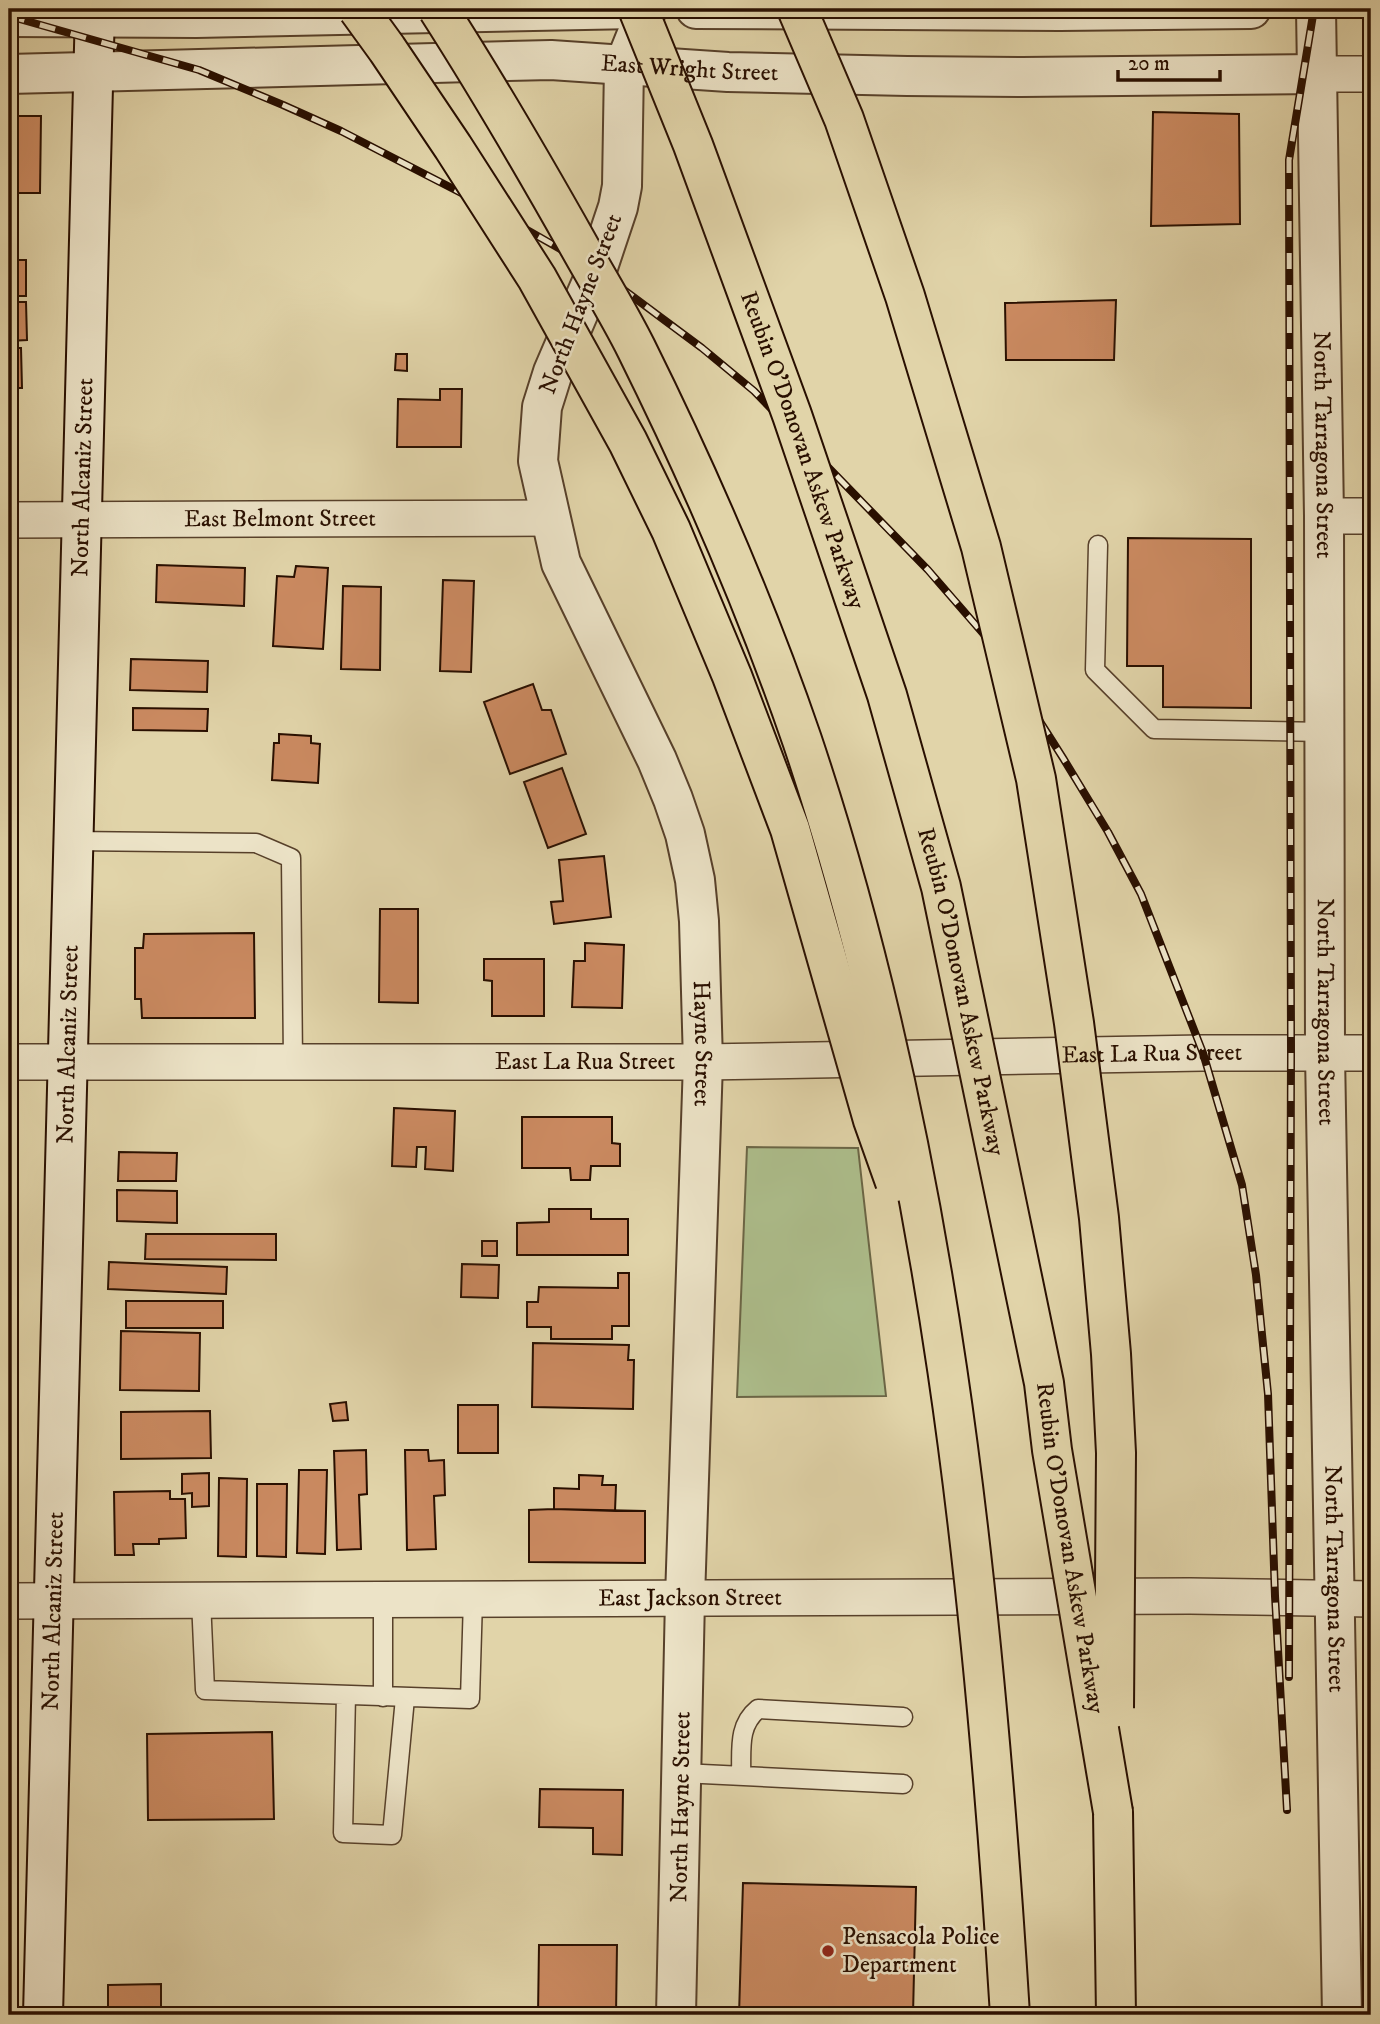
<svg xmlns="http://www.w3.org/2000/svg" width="1380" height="2024" viewBox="0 0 1380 2024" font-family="'IM FELL DW Pica',serif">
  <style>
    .green { fill: #adbe8c; stroke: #6b6646; stroke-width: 2 }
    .building { fill: #cb8a61; stroke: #290f00; stroke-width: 2 }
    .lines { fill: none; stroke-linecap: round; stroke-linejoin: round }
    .service-casing { stroke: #57402a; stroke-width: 21 }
    .minor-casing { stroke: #57402a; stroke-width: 38 }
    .tertiary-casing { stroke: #57402a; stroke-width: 42 }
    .secondary-casing { stroke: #290f00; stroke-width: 42 }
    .motorway-casing { stroke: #290f00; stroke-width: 42 }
    .service { stroke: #ece3c7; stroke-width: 18 }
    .minor { stroke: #ece3c7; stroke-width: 35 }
    .tertiary { stroke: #ece3c7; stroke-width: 38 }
    .secondary { stroke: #ece3c7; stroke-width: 38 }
    .motorway { stroke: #e1d4a9; stroke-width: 38 }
    .rail-casing { stroke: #290f00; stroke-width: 8 }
    .rail { stroke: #ece3c7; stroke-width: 5; stroke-dasharray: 16; stroke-linecap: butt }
    .motorway-bridge-casing { stroke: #290f00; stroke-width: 42; stroke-linecap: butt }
    .motorway-bridge { stroke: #e1d4a9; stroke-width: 38 }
    .poi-dot { fill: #8f2418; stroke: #ece3c7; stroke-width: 2.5 }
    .labels { text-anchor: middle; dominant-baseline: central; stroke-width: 5; stroke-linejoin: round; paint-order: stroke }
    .street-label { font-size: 24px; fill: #290f00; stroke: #ece3c7 }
    .poi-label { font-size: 24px; fill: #290f00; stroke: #ece3c7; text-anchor: start }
  </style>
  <rect width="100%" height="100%" fill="#e1d4a9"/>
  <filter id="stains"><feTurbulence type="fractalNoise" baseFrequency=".00286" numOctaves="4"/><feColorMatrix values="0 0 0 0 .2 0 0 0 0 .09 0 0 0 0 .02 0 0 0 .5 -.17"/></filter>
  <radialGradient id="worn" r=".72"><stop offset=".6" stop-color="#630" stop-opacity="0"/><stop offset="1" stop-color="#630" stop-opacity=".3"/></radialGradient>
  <path class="green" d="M747,1147L858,1148L886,1396L737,1397Z"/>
  <path class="building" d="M1366,111H1371V154H1367Z
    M1153,112L1239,114L1240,224L1151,226Z
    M9,116H41L40,193H9Z
    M9,260H26V296H9Z
    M1116,300L1114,360H1006L1005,303Z
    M9,302H26L27,340L9,341Z
    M9,348H21L22,388H9Z
    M396,354H407V371L395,370Z
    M440,389H462L461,447H397L398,399L440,400Z
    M1366,392H1371V475H1366Z
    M9,407H17L16,452H9Z
    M1128,538L1251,539V708L1163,707V666H1127Z
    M157,565L245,568L244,606L156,602Z
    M296,566L328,568L323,649L273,646L277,576L294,577Z
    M443,580L474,581L471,672L440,671Z
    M343,586L381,587L380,670L341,669Z
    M131,659L208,661L207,692L130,690Z
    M533,684L542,710H551L566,754L510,774L484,702Z
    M133,708L208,709L207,731L133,730Z
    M279,734L311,736V743L320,744L318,783L272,780L274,743H279Z
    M9,758H14L16,785H9Z
    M562,768L586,834L548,848L524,782Z
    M17,804L18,830H9V805Z
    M9,848H17V885H9Z
    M604,856L611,917L554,924L551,902L563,901L559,860Z
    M9,899H16L17,927H9Z
    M380,909H418V1003L379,1002Z
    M254,933L255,1018H142L141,999H135V948H143L144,934Z
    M585,943L624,945L622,1008L572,1007L574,961H585Z
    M484,959H544V1016H492V981L484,980Z
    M394,1108L455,1111L453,1171L425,1169L426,1147H417L416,1167L392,1166Z
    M522,1117H612V1143L620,1144V1166H591L590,1180H571L570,1168H522Z
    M119,1152L177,1153L176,1181H118Z
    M117,1190L177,1191V1223L117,1221Z
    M549,1209H591V1219H628V1255H517V1223L549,1222Z
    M146,1234H276V1260L145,1259Z
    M482,1241H497V1256H482Z
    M109,1262L227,1267L226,1294L108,1289Z
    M462,1264L499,1265L498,1298L461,1297Z
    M618,1273H629V1326H612V1339H551V1327H527V1302H538L539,1287L618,1288Z
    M126,1301H223V1328H126Z
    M121,1331L200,1333L199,1391L120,1390Z
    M533,1343L629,1345L628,1360H634L633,1409L532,1407Z
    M346,1402L348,1420L333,1421L330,1404Z
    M458,1405H498V1453H458Z
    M210,1411L211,1458L121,1459V1412Z
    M366,1450L367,1494L359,1495L361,1549L337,1550L334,1451Z
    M405,1450H428L429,1461L444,1460L445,1495L434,1496L436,1549L407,1550Z
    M299,1470H327L325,1554L297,1553Z
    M209,1473V1506L192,1507V1493L182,1494V1474Z
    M579,1475L603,1476L602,1485H616L615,1511L554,1509V1488L579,1489Z
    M219,1478L247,1479L246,1557L218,1556Z
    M257,1484H287L286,1557L257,1556Z
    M170,1491V1499H185L186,1538L159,1539V1544H133L134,1555H115L114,1492Z
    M554,1509L645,1511V1563L529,1562V1510Z
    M272,1732L274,1819L148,1820L147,1734Z
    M540,1789L623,1790L622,1855L593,1854V1828L539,1827Z
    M743,1883L916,1887L913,2015H739Z
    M539,1945H617L616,2015H538Z
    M161,1984V2015H108V1985Z"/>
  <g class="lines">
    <defs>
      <path id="service" d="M1098,545L1095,670L1154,729L1324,732
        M72,841L256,843L291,858L293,1062
        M201,1600L205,1690L470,1699L473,1599
        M346,1695L343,1833L392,1835L405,1698
        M383,1697V1599
        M682,1773L903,1784
        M741,1776C742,1751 737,1726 758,1709L903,1717"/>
      <g id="minor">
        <path d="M1316,74H1371"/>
        <path d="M1324,516H1371"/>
        <path id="s1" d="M9,520L551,518"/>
        <path id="s2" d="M9,1062H703L1203,1053H1371"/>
        <path id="s3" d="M9,1601L1190,1596L1371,1599"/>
      </g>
      <g id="tertiary">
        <path id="s4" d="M647,9L624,66L622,186L618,207L597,270L553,372L542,407L538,461L561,563L657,760L673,799L685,834L695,880L699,921L703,1062L685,1598L676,2015"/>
        <path d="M696,9L1060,11L1251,9"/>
        <path id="s5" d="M1316,9L1324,516L1325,1054L1342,2015"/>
        <path d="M10,17L196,18L636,9"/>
        <path id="s6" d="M9,74L551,60L728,72L907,76L1022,77L1316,74"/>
      </g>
      <g id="secondary">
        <path d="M9,17L10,9"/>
        <path id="s7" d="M43,2015L95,9"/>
      </g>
      <path id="motorway" d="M1113,1812L1116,2015"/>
    </defs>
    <use href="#service" class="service-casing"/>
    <use href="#minor" class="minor-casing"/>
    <use href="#tertiary" class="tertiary-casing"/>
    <use href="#secondary" class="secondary-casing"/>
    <use href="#motorway" class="motorway-casing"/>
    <use href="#service" class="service"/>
    <use href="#minor" class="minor"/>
    <use href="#tertiary" class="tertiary"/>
    <use href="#secondary" class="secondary"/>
    <use href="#motorway" class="motorway"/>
    <defs>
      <path id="rail" d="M9,16L199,70L283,105L341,131L473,199L597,270L702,348L754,391L928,570L987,638L1063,758L1108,832L1141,894L1203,1053L1242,1185L1256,1275L1268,1394L1275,1596L1287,1810
        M1289,1677L1291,1052L1289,160L1314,9"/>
    </defs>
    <use href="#rail" class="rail-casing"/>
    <use href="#rail" class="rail"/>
    <defs>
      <g id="motorway-bridge">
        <path d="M358,9L387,49L453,147L537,278L628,442L671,530L732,676L790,829L873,1120L895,1182"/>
        <path d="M438,9C488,87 534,166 579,246C598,280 619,314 636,348C699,475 756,606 802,740C938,1145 984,1590 1010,2015"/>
        <path id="s8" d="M638,9L693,145L792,415L887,695L941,887L1044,1383L1052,1450L1113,1812"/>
        <path d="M797,9L844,119L905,296L981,547L1036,779L1074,1023L1099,1218L1111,1354L1116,1453L1114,1708"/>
      </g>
    </defs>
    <use href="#motorway-bridge" class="motorway-bridge-casing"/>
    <use href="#motorway-bridge" class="motorway-bridge"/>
  </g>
  <circle class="poi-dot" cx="828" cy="1951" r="7"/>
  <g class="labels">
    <g class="street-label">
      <text stroke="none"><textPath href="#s6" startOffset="681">East Wright Street</textPath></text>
      <text transform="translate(581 304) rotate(-69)">North Hayne Street</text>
      <text stroke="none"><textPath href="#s5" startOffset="436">North Tarragona Street</textPath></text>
      <text stroke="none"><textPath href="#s8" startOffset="471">Reubin O'Donovan Askew Parkway</textPath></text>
      <text stroke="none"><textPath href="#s7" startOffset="1538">North Alcaniz Street</textPath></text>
      <text stroke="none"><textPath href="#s1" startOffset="271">East Belmont Street</textPath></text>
      <text stroke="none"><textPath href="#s8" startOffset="1036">Reubin O'Donovan Askew Parkway</textPath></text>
      <text stroke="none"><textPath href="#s5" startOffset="1003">North Tarragona Street</textPath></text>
      <text stroke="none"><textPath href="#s7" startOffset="971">North Alcaniz Street</textPath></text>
      <text stroke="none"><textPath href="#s4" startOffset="1085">Hayne Street</textPath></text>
      <text stroke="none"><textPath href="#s2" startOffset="1143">East La Rua Street</textPath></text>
      <text stroke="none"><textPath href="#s2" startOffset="576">East La Rua Street</textPath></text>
      <text stroke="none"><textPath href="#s8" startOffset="1603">Reubin O'Donovan Askew Parkway</textPath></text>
      <text stroke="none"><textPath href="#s5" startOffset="1570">North Tarragona Street</textPath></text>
      <text stroke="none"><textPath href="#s3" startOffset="681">East Jackson Street</textPath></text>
      <text stroke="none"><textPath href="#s7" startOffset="404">North Alcaniz Street</textPath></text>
      <text transform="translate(681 1807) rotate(-89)">North Hayne Street</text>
    </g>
    <g class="poi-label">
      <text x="842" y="1937">Pensacola Police<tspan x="842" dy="28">Department</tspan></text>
    </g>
  </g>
  <rect width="1380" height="2024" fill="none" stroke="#e1d4a9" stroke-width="35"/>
  <rect x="10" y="10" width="1359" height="2003" fill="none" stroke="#290f00" stroke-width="3.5"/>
  <rect x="18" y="18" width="1345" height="1989" fill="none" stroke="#290f00" stroke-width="2"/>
  <path d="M1118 70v10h102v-10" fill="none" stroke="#290f00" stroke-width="3.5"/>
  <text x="1128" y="70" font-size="21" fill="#290f00" stroke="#ece3c7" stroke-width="5" paint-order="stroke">20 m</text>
  <rect width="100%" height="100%" filter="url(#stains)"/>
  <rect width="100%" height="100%" fill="url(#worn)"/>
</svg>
